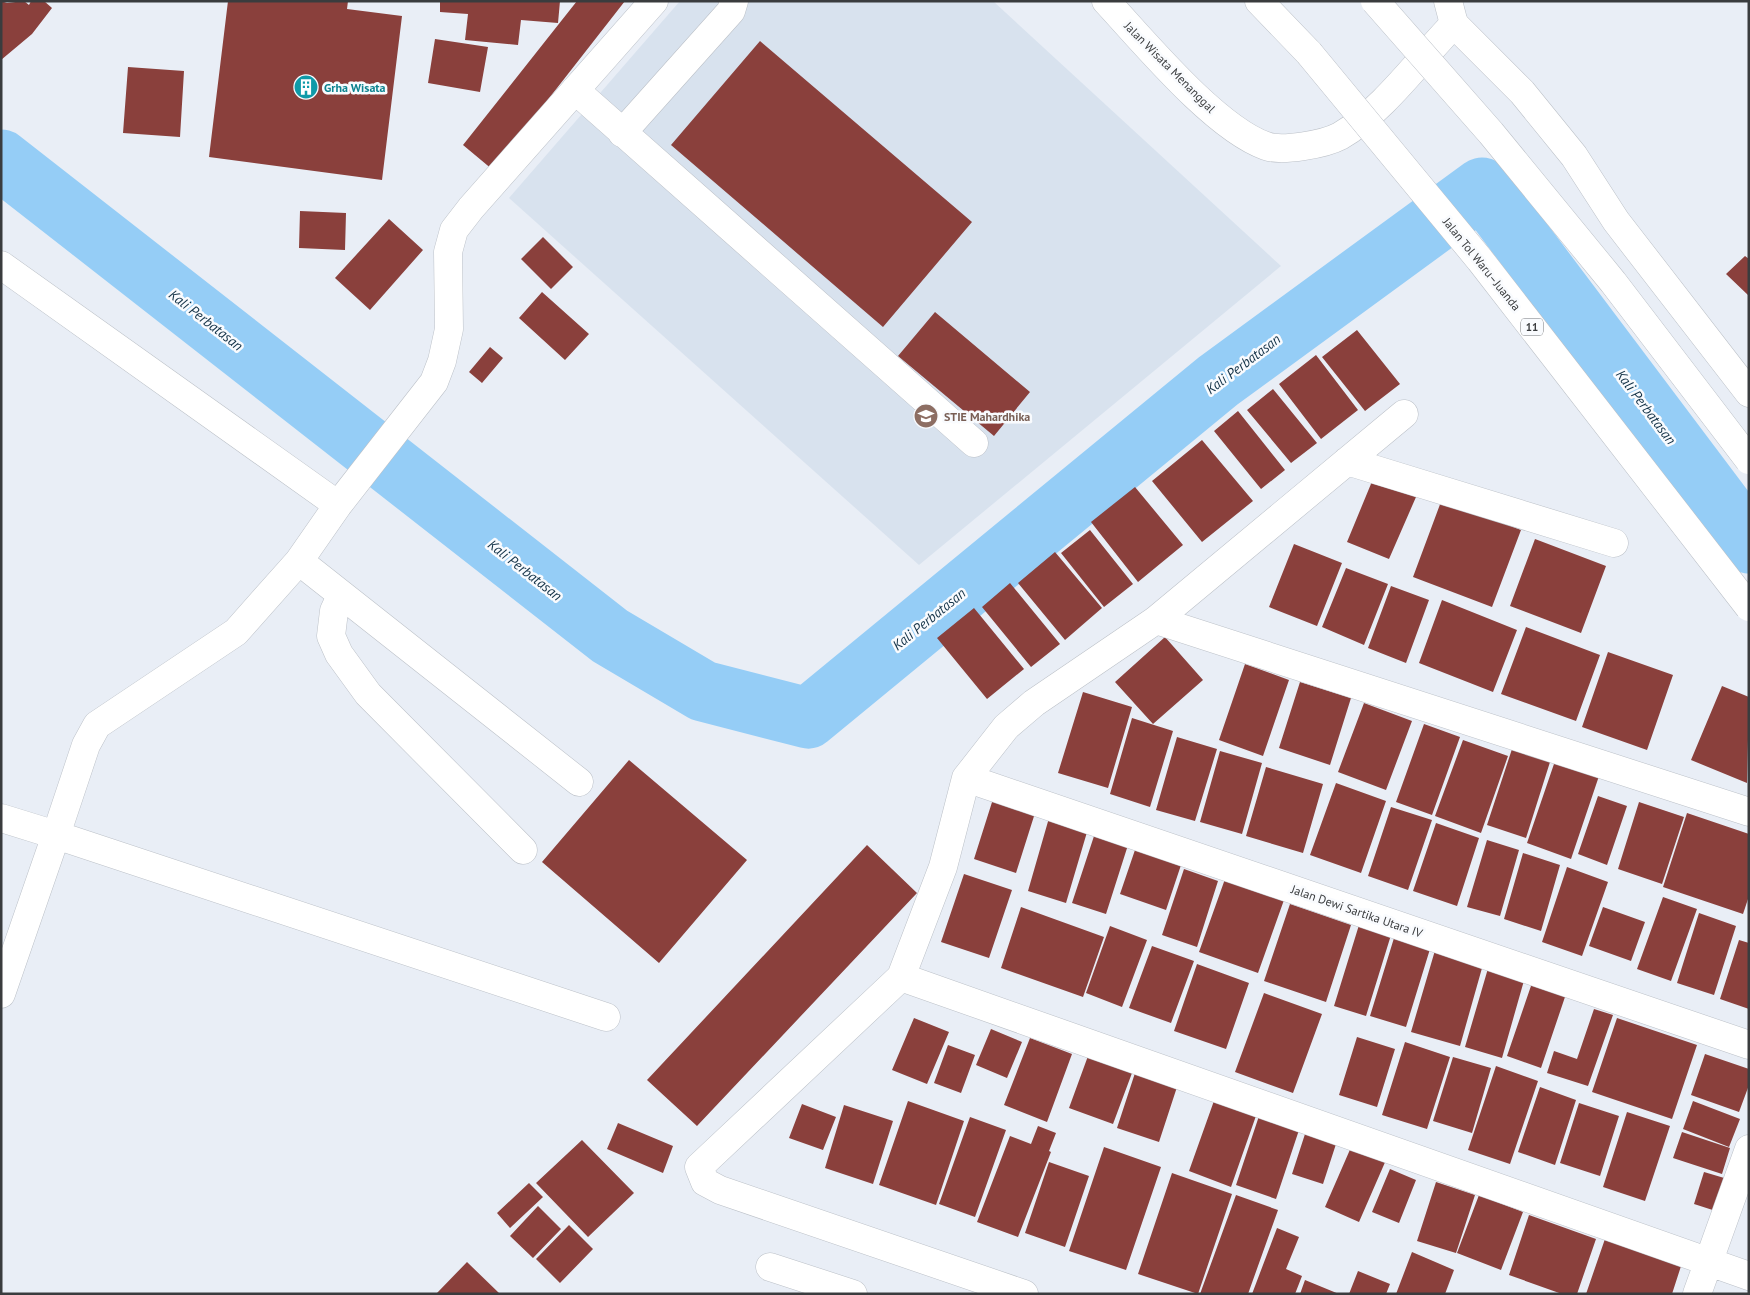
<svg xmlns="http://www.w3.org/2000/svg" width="1750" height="1295" viewBox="0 0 1750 1295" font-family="'PT Sans',sans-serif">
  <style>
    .built { fill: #d8e2ee }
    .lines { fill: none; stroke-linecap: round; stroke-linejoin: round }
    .river { stroke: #95cdf6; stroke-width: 61 }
    .building { fill: #8a403c }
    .minor-casing { stroke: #bcc1c8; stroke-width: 29 }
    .major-casing { stroke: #bcc1c8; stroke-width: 29 }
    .highway-casing { stroke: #bcc1c8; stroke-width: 29 }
    .minor { stroke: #fff; stroke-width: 28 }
    .major { stroke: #fff; stroke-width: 28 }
    .highway { stroke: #fff; stroke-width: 28 }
    .highway-bridge-casing { stroke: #bcc1c8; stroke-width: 29; stroke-linecap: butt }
    .highway-bridge { stroke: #fff; stroke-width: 28 }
    .labels { text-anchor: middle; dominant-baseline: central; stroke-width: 5; stroke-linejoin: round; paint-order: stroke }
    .shield { fill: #f9fbfe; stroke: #737578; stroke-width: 1 }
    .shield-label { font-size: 11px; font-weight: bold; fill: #3a3c3e }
    .street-label { font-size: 12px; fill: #3a3c3e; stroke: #f9fbfe }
    .culture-label { font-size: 12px; font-weight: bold; fill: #0d838f; stroke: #f9fbfe; text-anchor: start }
    .education-label { font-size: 12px; font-weight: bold; fill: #785e54; stroke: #f9fbfe; text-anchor: start }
    .water-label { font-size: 14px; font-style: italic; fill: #143348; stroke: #f9fbfe }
  </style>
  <rect width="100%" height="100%" fill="#e9eef6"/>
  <path class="built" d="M680,1H993L1281,266L919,565L509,198Z"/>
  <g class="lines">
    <path class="river" d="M1,160L610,636L703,691L808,718L1218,381L1482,188L1749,543"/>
  </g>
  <path class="building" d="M1,1L7,3L24,1L29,5L31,1H44L52,8L32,34L1,60Z
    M228,1H348L347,9L402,16L382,180L209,157Z
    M440,1H560L558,23L521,20L518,45L465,40L468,14L440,12Z
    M577,1H625L493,170L463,145Z
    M435,39L488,47L480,92L428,83Z
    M760,41L972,222L883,327L671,145Z
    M128,67L184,71L180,137L123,133Z
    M300,211L346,213L345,250L299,248Z
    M389,219L423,250L370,310L335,278Z
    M543,237L573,267L551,289L521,259Z
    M1745,256L1749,259V296L1726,274Z
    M542,292L589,334L565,360L519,318Z
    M935,312L1030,392L994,436L898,356Z
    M1357,330L1400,384L1365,411L1322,357Z
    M490,347L503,358L482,383L469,372Z
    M1316,355L1358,410L1321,439L1279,384Z
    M1273,389L1317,443L1291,463L1247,410Z
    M1238,411L1285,470L1261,489L1214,431Z
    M1202,440L1253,501L1202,542L1152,481Z
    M1373,479L1416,497L1389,559L1347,542Z
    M1135,487L1183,545L1138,582L1091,522Z
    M1442,499L1521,530L1492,607L1413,577Z
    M1090,530L1133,584L1104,607L1061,553Z
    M1535,539L1606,566L1581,633L1510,606Z
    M1294,544L1342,563L1317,626L1269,607Z
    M1055,552L1102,608L1065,640L1018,583Z
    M1346,568L1388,584L1364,645L1322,627Z
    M1010,583L1060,644L1031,667L982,607Z
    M1391,586L1429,600L1406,663L1368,648Z
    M1442,600L1517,630L1493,692L1419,663Z
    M974,608L1024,669L987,699L937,638Z
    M1526,627L1600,655L1576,721L1501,694Z
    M1165,637L1203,680L1153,724L1115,682Z
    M1608,652L1673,675L1647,750L1582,727Z
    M1245,664L1289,680L1263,756L1219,740Z
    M1300,682L1351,698L1330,765L1279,748Z
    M1722,686L1749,697L1747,783L1691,760Z
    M1083,692L1132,707L1108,788L1058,773Z
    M1364,703L1412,721L1386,790L1338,772Z
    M1132,718L1173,731L1150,807L1110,794Z
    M1424,724L1460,737L1432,815L1396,802Z
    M1177,737L1217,749L1195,821L1156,810Z
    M1463,740L1508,756L1481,833L1435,816Z
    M1512,749L1550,762L1526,838L1487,825Z
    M1220,751L1262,763L1242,834L1200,822Z
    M629,760L747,860L659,963L542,862Z
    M1555,761L1599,776L1571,859L1527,843Z
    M1266,767L1323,784L1303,853L1246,836Z
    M1336,783L1386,801L1361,873L1310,855Z
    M1598,796L1627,806L1607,865L1578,854Z
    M993,799L1035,813L1016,873L974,859Z
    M1639,802L1684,817L1662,884L1618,869Z
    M1391,807L1432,820L1408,890L1368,876Z
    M1051,811L1090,822L1066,903L1028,891Z
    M1687,813L1749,834V896L1743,914L1663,887Z
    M1436,823L1479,838L1457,906L1413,891Z
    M1095,833L1128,845L1106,914L1072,903Z
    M1487,840L1519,850L1500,916L1467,907Z
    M867,845L917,893L697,1126L647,1080Z
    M1136,847L1182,862L1166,910L1120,894Z
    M1523,853L1560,865L1541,931L1504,919Z
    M1567,867L1608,882L1582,956L1542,942Z
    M1184,869L1218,881L1197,947L1162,935Z
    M964,874L1012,890L989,958L941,942Z
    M1225,879L1284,900L1258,973L1199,952Z
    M1663,897L1697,909L1671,981L1637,969Z
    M1290,904L1351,925L1326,1002L1264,981Z
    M1021,907L1104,937L1083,997L1001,968Z
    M1603,907L1645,922L1631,961L1589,946Z
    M1699,913L1736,926L1714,995L1677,983Z
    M1359,925L1391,935L1366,1016L1334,1006Z
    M1110,926L1147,940L1122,1007L1086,993Z
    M1394,938L1430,949L1406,1027L1370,1016Z
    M1739,940L1749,943V1009L1720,999Z
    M1152,946L1194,961L1171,1023L1129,1008Z
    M1436,947L1484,961L1460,1046L1411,1032Z
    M1197,964L1249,983L1226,1049L1174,1031Z
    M1489,965L1525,977L1502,1058L1465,1047Z
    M1532,983L1566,994L1541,1068L1507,1056Z
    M1264,993L1322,1014L1293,1093L1235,1072Z
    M1594,1009L1613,1015L1588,1086L1547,1073L1554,1051L1577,1059Z
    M914,1018L949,1032L927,1084L892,1070Z
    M1617,1018L1697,1045L1672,1119L1592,1092Z
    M991,1029L1022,1042L1007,1078L976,1065Z
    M1357,1037L1395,1049L1377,1107L1339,1095Z
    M1030,1038L1072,1054L1047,1122L1004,1105Z
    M1405,1042L1450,1057L1427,1129L1382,1115Z
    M948,1045L975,1055L961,1093L934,1083Z
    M1705,1054L1749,1069V1085L1739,1112L1691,1095Z
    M1088,1056L1132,1073L1113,1124L1069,1108Z
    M1453,1057L1491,1068L1472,1133L1433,1121Z
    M1496,1066L1538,1081L1510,1164L1468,1150Z
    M1135,1073L1177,1087L1159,1142L1117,1128Z
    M1540,1087L1576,1100L1555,1165L1518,1152Z
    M1215,1098L1257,1113L1231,1187L1189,1171Z
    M908,1101L964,1121L936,1205L879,1185Z
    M1693,1101L1740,1119L1729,1147L1683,1129Z
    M1579,1103L1619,1116L1600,1176L1560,1163Z
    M802,1104L836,1117L823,1150L789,1138Z
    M844,1105L893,1121L873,1184L825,1168Z
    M1627,1112L1670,1126L1645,1201L1603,1187Z
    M1259,1116L1299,1130L1276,1199L1236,1185Z
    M970,1117L1006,1130L975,1217L939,1204Z
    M618,1123L673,1146L663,1173L607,1149Z
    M1038,1126L1056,1133L1049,1151L1051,1152L1018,1237L977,1222L1010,1136L1031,1144Z
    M1682,1132L1730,1148L1722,1174L1673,1158Z
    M1305,1134L1336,1144L1323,1184L1292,1174Z
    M582,1140L634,1193L588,1237L536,1183Z
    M1352,1145L1386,1160L1359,1222L1325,1207Z
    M1104,1147L1161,1167L1126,1270L1069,1251Z
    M1049,1162L1089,1176L1065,1247L1025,1233Z
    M1390,1169L1416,1180L1399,1223L1372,1212Z
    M1704,1172L1731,1180L1722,1213L1694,1204Z
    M1172,1173L1232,1194L1198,1294L1138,1274Z
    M1436,1182L1475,1195L1456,1253L1417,1241Z
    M529,1183L543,1197L510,1228L497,1213Z
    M1236,1195L1278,1210L1248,1294H1200Z
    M1479,1195L1523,1212L1501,1270L1457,1253Z
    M538,1206L561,1229L533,1258L510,1236Z
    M1529,1215L1596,1239L1577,1294H1562L1509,1275Z
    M569,1225L593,1249L560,1283L536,1259Z
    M1277,1228L1299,1237L1286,1269L1302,1276L1295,1294H1252Z
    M1606,1236L1682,1263L1672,1294H1586Z
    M1412,1252L1454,1270L1445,1294H1396Z
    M467,1262L500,1294H436Z
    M1358,1271L1390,1284L1386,1294H1349Z
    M1305,1280L1339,1294H1300Z"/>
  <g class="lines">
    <defs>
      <path id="minor" d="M1106,1C1144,42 1215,128 1266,146C1282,152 1325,144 1340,136C1383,111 1419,60 1454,24L1522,92L1574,156L1616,221L1749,393
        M575,90L974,443
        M622,133L731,11L734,1
        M1,265L338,505
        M1347,461L1614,543
        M299,561L579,782
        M341,596L334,611L331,636L339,654L368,694L523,850
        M1156,620L1749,812
        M966,778L1749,1045
        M1,818L56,835L86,745L97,725L236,632L299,561L338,505L434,382L442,361L449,329L448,252L454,230L471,208L654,1
        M901,977L943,867L966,778L1006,727L1034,703L1156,620L1404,414
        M1,994L56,835L606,1017
        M770,1267L853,1294
        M1024,1294L720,1190L705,1182L699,1167L901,977L1749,1276
        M1697,1294L1749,1149"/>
      <path id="major" d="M1448,1L1454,24"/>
      <path id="highway" d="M1259,1L1309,53"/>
    </defs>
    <use href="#minor" class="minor-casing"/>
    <use href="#major" class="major-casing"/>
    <use href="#highway" class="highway-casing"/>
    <use href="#minor" class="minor"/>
    <use href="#major" class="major"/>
    <use href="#highway" class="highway"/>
    <defs>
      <path id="highway-bridge" d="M1375,1L1491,133L1613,282L1749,460
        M1309,53L1480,260L1749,607"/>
    </defs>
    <use href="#highway-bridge" class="highway-bridge-casing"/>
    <use href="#highway-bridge" class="highway-bridge"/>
  </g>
  <defs>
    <symbol id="building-disc" viewBox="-11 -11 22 22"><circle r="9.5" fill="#0f9aa8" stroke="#f9fbfe"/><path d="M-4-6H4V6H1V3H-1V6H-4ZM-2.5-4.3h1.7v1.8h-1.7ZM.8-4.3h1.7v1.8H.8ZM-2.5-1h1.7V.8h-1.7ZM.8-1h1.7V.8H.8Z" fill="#fff"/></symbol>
    <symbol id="university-disc" viewBox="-11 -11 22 22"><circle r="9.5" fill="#8d6e63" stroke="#f9fbfe"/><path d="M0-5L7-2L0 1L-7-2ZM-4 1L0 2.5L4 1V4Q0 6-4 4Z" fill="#fff"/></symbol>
  </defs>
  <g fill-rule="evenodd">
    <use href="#building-disc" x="292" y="73" width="28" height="28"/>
    <use href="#university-disc" x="912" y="402" width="28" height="28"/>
  </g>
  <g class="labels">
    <rect class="shield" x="1521" y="318.5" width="22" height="17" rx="4"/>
    <g class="shield-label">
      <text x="1532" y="327">11</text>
    </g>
    <g class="street-label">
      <text transform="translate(1170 67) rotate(45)">Jalan Wisata Menanggal</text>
      <text transform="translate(1482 264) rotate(51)">Jalan Tol Waru–Juanda</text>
      <text transform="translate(1357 911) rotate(19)">Jalan Dewi Sartika Utara IV</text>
    </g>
    <g class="culture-label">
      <text x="324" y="87">Grha Wisata</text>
    </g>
    <g class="education-label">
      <text x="944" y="416">STIE Mahardhika</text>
    </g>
    <g class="water-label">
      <text transform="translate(206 320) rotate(38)">Kali Perbatasan</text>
      <text transform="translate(1243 364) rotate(-37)">Kali Perbatasan</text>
      <text transform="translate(1646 407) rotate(53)">Kali Perbatasan</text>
      <text transform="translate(525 570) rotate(38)">Kali Perbatasan</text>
      <text transform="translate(929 619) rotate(-39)">Kali Perbatasan</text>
    </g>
  </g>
  <rect width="1750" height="1295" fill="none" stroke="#3a3c3e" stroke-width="5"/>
</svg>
